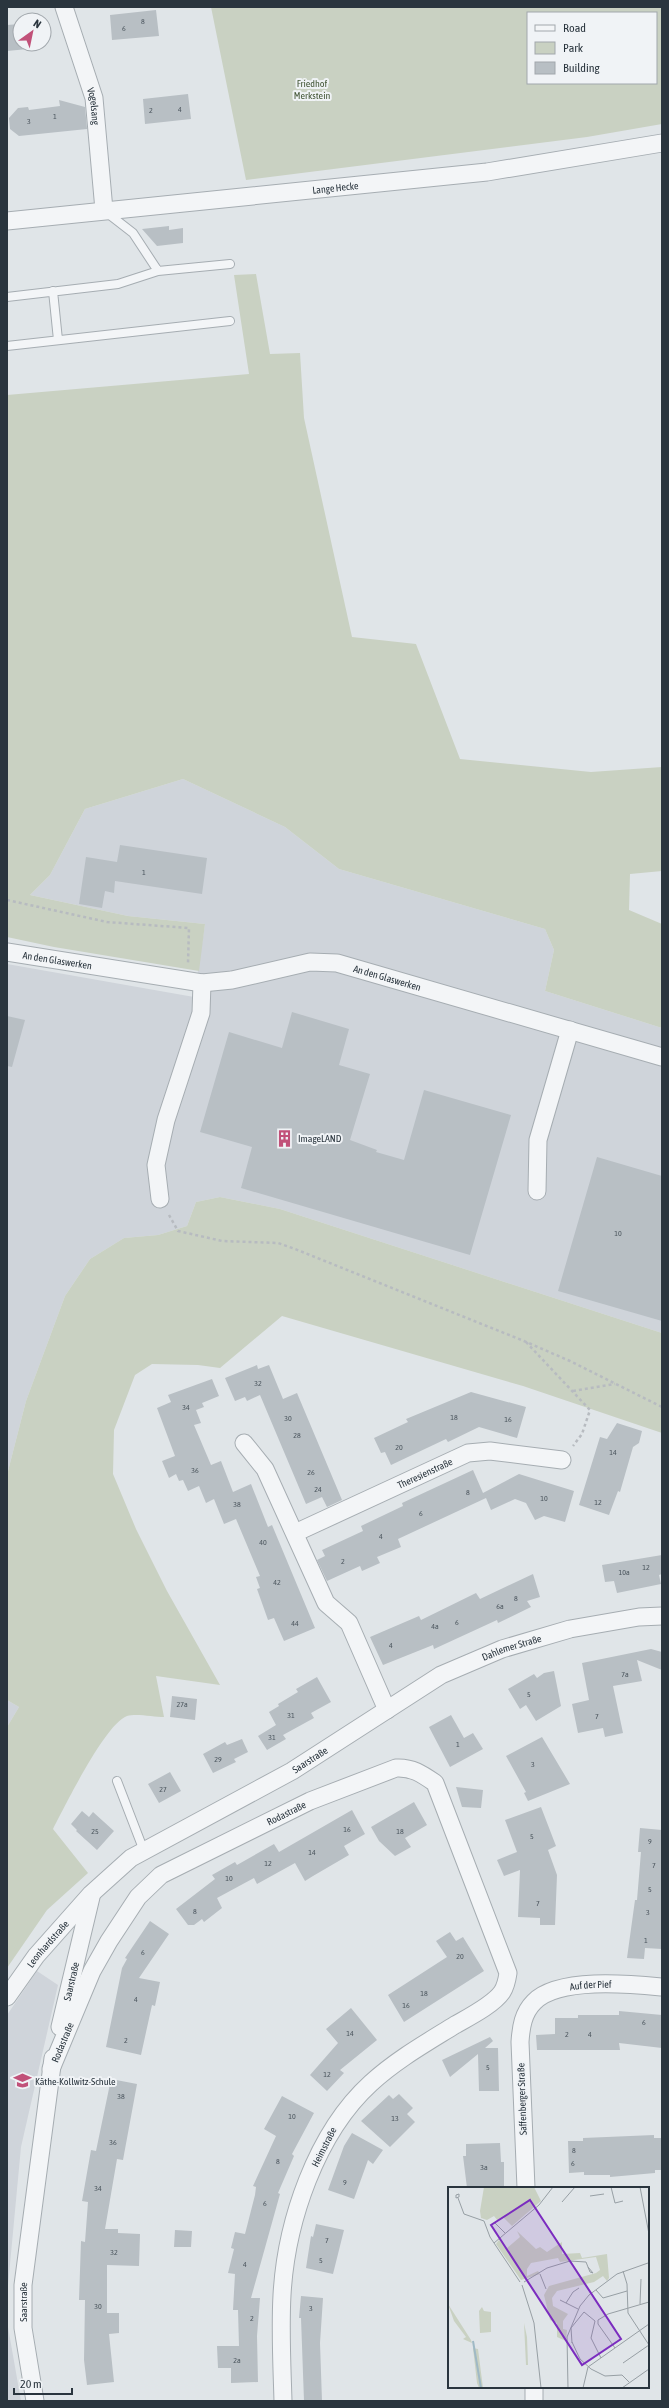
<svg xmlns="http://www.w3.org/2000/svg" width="669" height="2408" viewBox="0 0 669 2408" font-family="'Asap Condensed',sans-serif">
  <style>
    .built { fill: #cfd4da }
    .green { fill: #c9d1c2; fill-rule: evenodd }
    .building { fill: #b8bfc4 }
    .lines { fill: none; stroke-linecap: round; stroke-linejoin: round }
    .service-casing { stroke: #a6adb2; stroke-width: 10 }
    .minor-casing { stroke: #a6adb2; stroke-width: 19 }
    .path { stroke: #b7bbc0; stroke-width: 2.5; stroke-dasharray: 3 3; stroke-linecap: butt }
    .service { stroke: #f3f5f7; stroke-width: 8 }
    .minor { stroke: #f3f5f7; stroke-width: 17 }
    .labels { text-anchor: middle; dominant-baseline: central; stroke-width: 4; stroke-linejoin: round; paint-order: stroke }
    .number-label { font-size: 8px; fill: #4e5860 }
    .park-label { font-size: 10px; fill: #455839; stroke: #f0f3f6 }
    .street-label { font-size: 10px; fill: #2a353e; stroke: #f0f3f6 }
    .poi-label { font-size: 10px; fill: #2a353e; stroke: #f0f3f6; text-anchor: start }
    .inset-river { fill: none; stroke: #9fb9c5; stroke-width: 2 }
    .inset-road { fill: none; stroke: #979fa4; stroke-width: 1 }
    .view { fill: #7b2cbf; fill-opacity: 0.15; stroke: #7b2cbf; stroke-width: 2 }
    .inset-edge { fill: none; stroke: #2a353e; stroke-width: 2 }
  </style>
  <rect width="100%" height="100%" fill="#e0e5e8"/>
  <path class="built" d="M183,779L285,827L339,869L545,929L554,950L545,991L662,1028V1333L280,1209L220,1197L196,1202L187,1226L158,1235L124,1238L90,1259L65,1296L26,1401L7,1475V964L194,997L205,924L128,916L30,895L50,875L85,809Z
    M7,1700L19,1707L7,1727Z
    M37,1971L58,1985L21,2147L7,2296V2015Z
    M7,2313L8,2327L21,2401H7Z"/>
  <path class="green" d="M211,7H662V124L587,137L246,180ZM528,13H656V83H528Z
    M256,274L270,354L300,353L304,418L352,637L416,644L460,759L591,772L662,767V871L630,874L629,910L662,924V1028L545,991L554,950L545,929L339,869L285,827L183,779L85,809L50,875L30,895L128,916L205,924L199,971L54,947L7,937V395L249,374L234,275Z
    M220,1197L280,1209L662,1333V1433L523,1386L282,1316L220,1368L198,1365L152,1364L135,1375L114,1430L113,1474L136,1529L167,1591L220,1685L156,1676L164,1717C154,1717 136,1713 127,1716C105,1724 65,1806 53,1829L88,1873L47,1910L7,1968V1727L19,1707L7,1700V1475L26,1401L65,1296L90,1259L124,1238L158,1235L187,1226L196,1202Z"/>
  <path class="building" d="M156,10L159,36L112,40L110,15Z
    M20,24V44H28V49L7,51V25Z
    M188,94L191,119L145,124L143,99Z
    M59,100L85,107L87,129L19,136L10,129L9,118L18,108L28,107L29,110L60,106Z
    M169,226V230L183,228V243L157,246L142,229Z
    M120,845L207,858L202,894L115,881L114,893L105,891L102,908L79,904L86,857L117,862Z
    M292,1012L349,1029L339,1065L370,1074L350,1140L377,1150L376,1152L404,1160L424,1090L511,1115L470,1255L241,1188L252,1147L200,1132L229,1032L282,1048Z
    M7,1016L25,1020L12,1067L7,1066Z
    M597,1157L662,1176V1321L558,1291Z
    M257,1365L258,1369L269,1365L283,1399L297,1393L342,1500L327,1507L322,1497L306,1504L260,1395L247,1401L245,1397L235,1401L225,1378Z
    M212,1379L219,1396L202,1403L204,1407L196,1410L201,1423L194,1425L211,1465L221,1461L233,1492L251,1484L268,1527L272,1525L315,1628L284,1641L274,1618L268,1620L257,1589L260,1588L256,1577L260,1576L236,1519L224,1524L214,1499L206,1503L199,1486L188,1491L183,1480L179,1481L176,1474L169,1478L162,1461L175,1456L157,1408L171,1402L168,1395Z
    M471,1392L526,1407L517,1438L479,1427L448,1442L446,1439L391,1465L385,1452L381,1453L374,1438L408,1422L406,1419Z
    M617,1423L642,1431L639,1443L633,1447L620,1492L618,1491L609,1515L579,1505L600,1437L607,1439Z
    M473,1470L483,1493L519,1474L574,1491L565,1522L544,1516L535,1520L526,1503L515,1499L491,1510L486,1498L398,1539L401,1547L377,1557L380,1563L362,1571L360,1566L327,1581L317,1560L325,1556L322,1550L363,1531L361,1526L403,1506L402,1503Z
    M662,1555V1574L659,1575L661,1584L617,1593L614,1581L605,1582L602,1565Z
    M533,1574L540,1597L527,1601L531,1607L498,1623L497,1620L434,1649L433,1645L383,1665L370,1637L419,1616L421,1620L476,1593L480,1599Z
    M651,1649L662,1652V1670L637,1660L642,1681L613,1686L623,1733L605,1737L603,1728L578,1733L572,1704L589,1700L582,1663Z
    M554,1671L561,1706L536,1721L526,1705L520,1709L508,1689L534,1674L537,1678L544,1673Z
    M317,1677L331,1702L311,1713L314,1718L283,1735L286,1739L267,1750L258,1736L276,1725L269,1712L279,1706L278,1704L298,1692L296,1689Z
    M172,1696L197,1699L195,1720L170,1717Z
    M451,1715L464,1738L473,1733L483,1749L450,1767L429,1727Z
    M542,1737L570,1784L528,1801L524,1793L526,1792L506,1756Z
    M242,1739L248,1752L234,1759L236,1762L213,1773L203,1754L225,1742L227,1745Z
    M170,1772L181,1791L159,1803L148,1784Z
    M456,1787L483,1790L481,1808L462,1807Z
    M414,1802L427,1825L405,1838L411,1847L395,1856L379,1841L371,1827Z
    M541,1807L556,1846L548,1850L557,1875L555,1925H540V1918L518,1917L520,1870L504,1876L497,1860L517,1852L505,1820Z
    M352,1810L365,1834L344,1846L349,1855L313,1876L305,1881L295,1863L257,1884L254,1878L217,1898L222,1908L204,1922L202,1919L194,1925H188L176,1909L215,1879L212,1875L235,1862L237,1865L274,1844L279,1852Z
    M82,1811L89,1817L93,1812L114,1831L97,1850L76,1831L77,1830L71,1824Z
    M640,1828L662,1830V1949L645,1948L644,1959L627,1958L635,1900H637L641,1852H638Z
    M150,1921L169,1934L139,1978L160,1982L155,2006L152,2005L141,2055L106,2047L122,1968L127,1959L125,1958Z
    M450,1932L456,1941L463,1937L484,1971L404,2022L388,1995L447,1957L436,1941Z
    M351,2008L377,2040L340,2070L344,2073L327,2091L310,2075L338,2043L326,2029Z
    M619,2011L662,2015V2048L619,2043L620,2050H537L536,2035L555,2034V2018H578V2015H619Z
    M490,2037L493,2041L485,2048H498L499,2091H479L478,2054L450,2077L442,2060Z
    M111,2079L137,2084L123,2160L117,2159L105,2229H118V2233L140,2234L139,2266L107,2265V2313H119V2333L109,2334L114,2382L87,2385L84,2360L85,2300H79L81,2241L85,2242L88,2202L82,2201L91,2150L96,2151Z
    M399,2094L413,2108L407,2114L415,2122L390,2147L361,2121L389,2095L393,2099Z
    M282,2096L314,2113L292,2154L294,2156L278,2193L280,2194L251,2298H260L257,2336L258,2382L231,2383V2368H218L217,2346H239L238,2310H233L235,2274L228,2273L234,2249L231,2248L235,2232L245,2234L255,2195L256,2187L253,2186L276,2136L264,2129Z
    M352,2133L383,2150L373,2164L368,2160L354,2199L328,2190L344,2146Z
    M654,2135V2138H662V2170H655V2173L610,2177V2175H584V2172L569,2173L568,2141H583V2138Z
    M500,2143L501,2162H504V2188H467L463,2156H466V2144Z
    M316,2224L344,2230L333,2274L306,2268L311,2236L313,2237Z
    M175,2230L192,2231L191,2247H174Z
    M301,2296L323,2298L320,2343L322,2401H304L301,2318H299Z"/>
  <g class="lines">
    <defs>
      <path id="service" d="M106,212L133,233L158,271
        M53,291L58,340
        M7,297L118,284L158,271L230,264
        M7,346L230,321
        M117,1781L144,1851"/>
      <g id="minor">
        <path id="s1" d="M64,7L94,98L104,210"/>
        <path id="s2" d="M7,221L487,172L662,143"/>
        <path id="s3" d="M7,952L202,983L232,980L310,962L337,963L662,1057"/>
        <path d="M537,1191L538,1140L570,1030"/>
        <path d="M160,1199L156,1165L166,1120L201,1013L202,983"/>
        <path d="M244,1443L265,1469L326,1603L349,1623L387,1710"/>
        <path id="s4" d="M295,1533L468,1453L490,1451L562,1460"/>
        <path id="s5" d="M7,1997L36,1956L91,1894L131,1858L292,1771L441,1675L502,1649L570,1629L639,1617L662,1616"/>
        <path id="s6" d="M60,2027L91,1897"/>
        <path id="s7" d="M51,2069L92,1971L109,1941L138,1897L161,1875L310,1801L396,1768C412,1767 422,1774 435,1783L508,1973C507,1980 506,1986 502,1992C493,2005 469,2017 455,2025C426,2043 396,2060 371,2083C316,2133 286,2222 282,2295C280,2331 282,2366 283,2401"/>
        <path id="s8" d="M526,2188L520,2042C521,2027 523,2013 534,2002C558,1977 630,1984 662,1987"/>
        <path d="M534,2387V2401"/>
        <path id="s9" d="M35,2401L23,2328V2285L53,2058"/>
      </g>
    </defs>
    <use href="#service" class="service-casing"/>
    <use href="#minor" class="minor-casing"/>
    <path class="path" d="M7,900L107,922L189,928L188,963
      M169,1215L178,1231L222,1241L278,1243L295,1249L524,1341L570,1361L662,1407
      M526,1342L590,1410L582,1434L573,1446
      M573,1391L615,1384"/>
    <use href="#service" class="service"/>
    <use href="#minor" class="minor"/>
  </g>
  <defs>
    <symbol id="building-bare" viewBox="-9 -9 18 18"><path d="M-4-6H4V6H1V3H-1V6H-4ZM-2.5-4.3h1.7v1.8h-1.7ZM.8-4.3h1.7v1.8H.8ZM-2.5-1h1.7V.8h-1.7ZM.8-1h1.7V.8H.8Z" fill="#c15179" stroke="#f0f3f6" stroke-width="2.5" paint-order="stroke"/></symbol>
    <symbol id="school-bare" viewBox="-9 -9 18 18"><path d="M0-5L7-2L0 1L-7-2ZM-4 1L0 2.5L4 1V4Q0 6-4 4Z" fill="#c15179" stroke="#f0f3f6" stroke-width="2.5" paint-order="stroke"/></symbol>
  </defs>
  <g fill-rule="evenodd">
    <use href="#building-bare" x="272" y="1126" width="25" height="25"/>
    <use href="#school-bare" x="10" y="2068" width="25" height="25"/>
  </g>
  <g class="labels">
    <g class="number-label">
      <text x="143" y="21">8</text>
      <text x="124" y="28">6</text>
      <text x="180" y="109">4</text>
      <text x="151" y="110">2</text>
      <text x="55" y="116">1</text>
      <text x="29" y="121">3</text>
      <text x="144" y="872">1</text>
      <text x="618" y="1233">10</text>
      <text x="258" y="1383">32</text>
      <text x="186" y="1407">34</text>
      <text x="454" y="1417">18</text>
      <text x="288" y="1418">30</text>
      <text x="508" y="1419">16</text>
      <text x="297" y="1435">28</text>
      <text x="399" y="1447">20</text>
      <text x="613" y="1452">14</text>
      <text x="195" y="1470">36</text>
      <text x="311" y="1472">26</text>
      <text x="318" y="1489">24</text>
      <text x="468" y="1492">8</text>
      <text x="544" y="1498">10</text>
      <text x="598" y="1502">12</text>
      <text x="237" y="1504">38</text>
      <text x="421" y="1513">6</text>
      <text x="381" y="1536">4</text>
      <text x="263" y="1542">40</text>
      <text x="343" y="1561">2</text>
      <text x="646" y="1567">12</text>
      <text x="624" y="1572">10a</text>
      <text x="277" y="1582">42</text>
      <text x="516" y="1598">8</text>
      <text x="500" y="1606">6a</text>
      <text x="457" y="1622">6</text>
      <text x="295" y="1623">44</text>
      <text x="435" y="1626">4a</text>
      <text x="391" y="1645">4</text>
      <text x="625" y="1674">7a</text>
      <text x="529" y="1694">5</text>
      <text x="182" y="1704">27a</text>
      <text x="291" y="1715">31</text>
      <text x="597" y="1716">7</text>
      <text x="272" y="1737">31</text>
      <text x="458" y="1744">1</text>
      <text x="218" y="1759">29</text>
      <text x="533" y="1764">3</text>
      <text x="163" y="1789">27</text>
      <text x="347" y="1829">16</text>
      <text x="95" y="1831">25</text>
      <text x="400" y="1831">18</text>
      <text x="532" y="1836">5</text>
      <text x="650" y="1841">9</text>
      <text x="312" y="1852">14</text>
      <text x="268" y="1863">12</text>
      <text x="654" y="1865">7</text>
      <text x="229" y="1878">10</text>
      <text x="650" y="1889">5</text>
      <text x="538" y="1903">7</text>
      <text x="195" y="1911">8</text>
      <text x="648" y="1912">3</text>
      <text x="646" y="1940">1</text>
      <text x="143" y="1952">6</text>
      <text x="460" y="1956">20</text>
      <text x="424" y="1993">18</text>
      <text x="136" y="1999">4</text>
      <text x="406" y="2005">16</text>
      <text x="644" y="2022">6</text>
      <text x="350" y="2033">14</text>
      <text x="567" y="2034">2</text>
      <text x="590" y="2034">4</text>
      <text x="126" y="2040">2</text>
      <text x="488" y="2067">5</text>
      <text x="327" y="2074">12</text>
      <text x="121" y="2096">38</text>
      <text x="292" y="2116">10</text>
      <text x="395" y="2118">13</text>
      <text x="113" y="2142">36</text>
      <text x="574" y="2150">8</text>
      <text x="278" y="2161">8</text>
      <text x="573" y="2163">6</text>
      <text x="484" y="2167">3a</text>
      <text x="345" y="2182">9</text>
      <text x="98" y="2188">34</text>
      <text x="265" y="2203">6</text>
      <text x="327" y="2240">7</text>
      <text x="114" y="2252">32</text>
      <text x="321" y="2260">5</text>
      <text x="245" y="2264">4</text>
      <text x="98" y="2306">30</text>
      <text x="311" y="2308">3</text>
      <text x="252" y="2318">2</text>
      <text x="237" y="2360">2a</text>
    </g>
    <g class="park-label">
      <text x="312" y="83">Friedhof<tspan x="312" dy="12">Merkstein</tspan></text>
    </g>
    <g class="street-label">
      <text stroke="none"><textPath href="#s1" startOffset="104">Vogelsang</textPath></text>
      <text stroke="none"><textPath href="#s2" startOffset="330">Lange Hecke</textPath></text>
      <text stroke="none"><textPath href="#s3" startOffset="51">An den Glaswerken</textPath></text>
      <text stroke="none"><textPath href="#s3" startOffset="387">An den Glaswerken</textPath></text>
      <text stroke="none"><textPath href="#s4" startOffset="143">Theresienstraße</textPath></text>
      <text stroke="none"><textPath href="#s5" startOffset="623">Dahlemer Straße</textPath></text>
      <text stroke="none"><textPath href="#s5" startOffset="391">Saarstraße</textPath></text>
      <text stroke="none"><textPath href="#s7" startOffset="365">Rodastraße</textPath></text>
      <text stroke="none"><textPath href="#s5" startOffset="67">Leonhardstraße</textPath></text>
      <text stroke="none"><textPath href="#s6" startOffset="47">Saarstraße</textPath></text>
      <text stroke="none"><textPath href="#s8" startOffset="250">Auf der Pief</textPath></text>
      <text stroke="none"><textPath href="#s7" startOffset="29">Rodastraße</textPath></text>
      <text transform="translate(522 2099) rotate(-92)">Saffenberger Straße</text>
      <text transform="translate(324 2147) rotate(-63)">Heimstraße</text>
      <text stroke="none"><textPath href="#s9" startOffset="100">Saarstraße</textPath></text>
    </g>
    <g class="poi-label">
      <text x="298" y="1138">ImageLAND</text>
      <text x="35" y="2081">Käthe-Kollwitz-Schule</text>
    </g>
  </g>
  <g transform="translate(448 2187)">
    <rect width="201" height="201" fill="#e0e5e8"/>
    <path d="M36,0H86L93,14L64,39L55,30L50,34L46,29L39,33L33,31L32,24ZM69,44L88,62L92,60L99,65L114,55V67L132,66L134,71L159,67L161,91L159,94L155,89L146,95L109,104L104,111L105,119L120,127L115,134V142L119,143L118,154L109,150V136L102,133L96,108L101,99L148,86L152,83L148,70L112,75L110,71L83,76L79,82V89L90,84L92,87L73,93L48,57L51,53L59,61L72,50ZM0,117L23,153L24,156L15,152L18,150L6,134ZM34,120L36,124L43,125V145L32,146L31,124ZM76,136L79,150L80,178H78ZM25,161L30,162L35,201H31L29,196Z" fill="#c9d1c2"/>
    <path class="inset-river" d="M25,154L33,201"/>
    <path class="inset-road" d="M163,0L167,16L175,14M192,0L201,47M11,7V10L8,11V8ZM142,9L156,7M10,11L16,27L36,34L42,50L72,95M114,15L127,0M46,35L57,46M46,56L91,18L105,0M175,84L179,97L180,126L201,158M92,87L98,102M76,95L99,81L122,74L138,75L142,85L145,86L140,80M74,98L86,136L93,201M148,103L155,111L179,104M112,113L130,122M118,116L125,105L131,101M192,117L193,92M124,155L132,172L143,182L157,189L174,188L181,195M124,156L123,141L136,125L147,134L143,151L153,171M167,161L150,137V133L160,127L201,115M175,176L201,158M140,180L201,137M120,201L119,150L132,119L141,108L169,87L200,76M135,201L140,180M174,201L201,182"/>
    <path class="view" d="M82,13L173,152L134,178L43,38Z"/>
    <rect width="201" height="201" class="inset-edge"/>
  </g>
  <rect width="669" height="2408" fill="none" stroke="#2a353e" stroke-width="16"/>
  <rect x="527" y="12" width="130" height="72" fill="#f0f3f6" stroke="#a1a7ac"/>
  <rect x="535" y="25" width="20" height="6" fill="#f3f5f7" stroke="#a1a7ac"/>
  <text x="563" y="32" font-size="12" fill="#2a353e">Road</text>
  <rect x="535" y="42" width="20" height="12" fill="#c9d1c2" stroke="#a1a7ac"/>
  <text x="563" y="52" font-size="12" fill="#2a353e">Park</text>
  <rect x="535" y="62" width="20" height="12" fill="#b8bfc4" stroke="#a1a7ac"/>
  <text x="563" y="72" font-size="12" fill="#2a353e">Building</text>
  <g transform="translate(32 32) rotate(33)"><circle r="19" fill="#f0f3f6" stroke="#a1a7ac"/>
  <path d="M0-3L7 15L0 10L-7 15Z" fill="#c15179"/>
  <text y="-6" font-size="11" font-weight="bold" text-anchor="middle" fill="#2a353e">N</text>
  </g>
  <path d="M14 2388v6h58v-6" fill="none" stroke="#2a353e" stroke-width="2"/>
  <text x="20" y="2388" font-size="12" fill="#2a353e" stroke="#f0f3f6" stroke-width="3" paint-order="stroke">20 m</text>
</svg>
